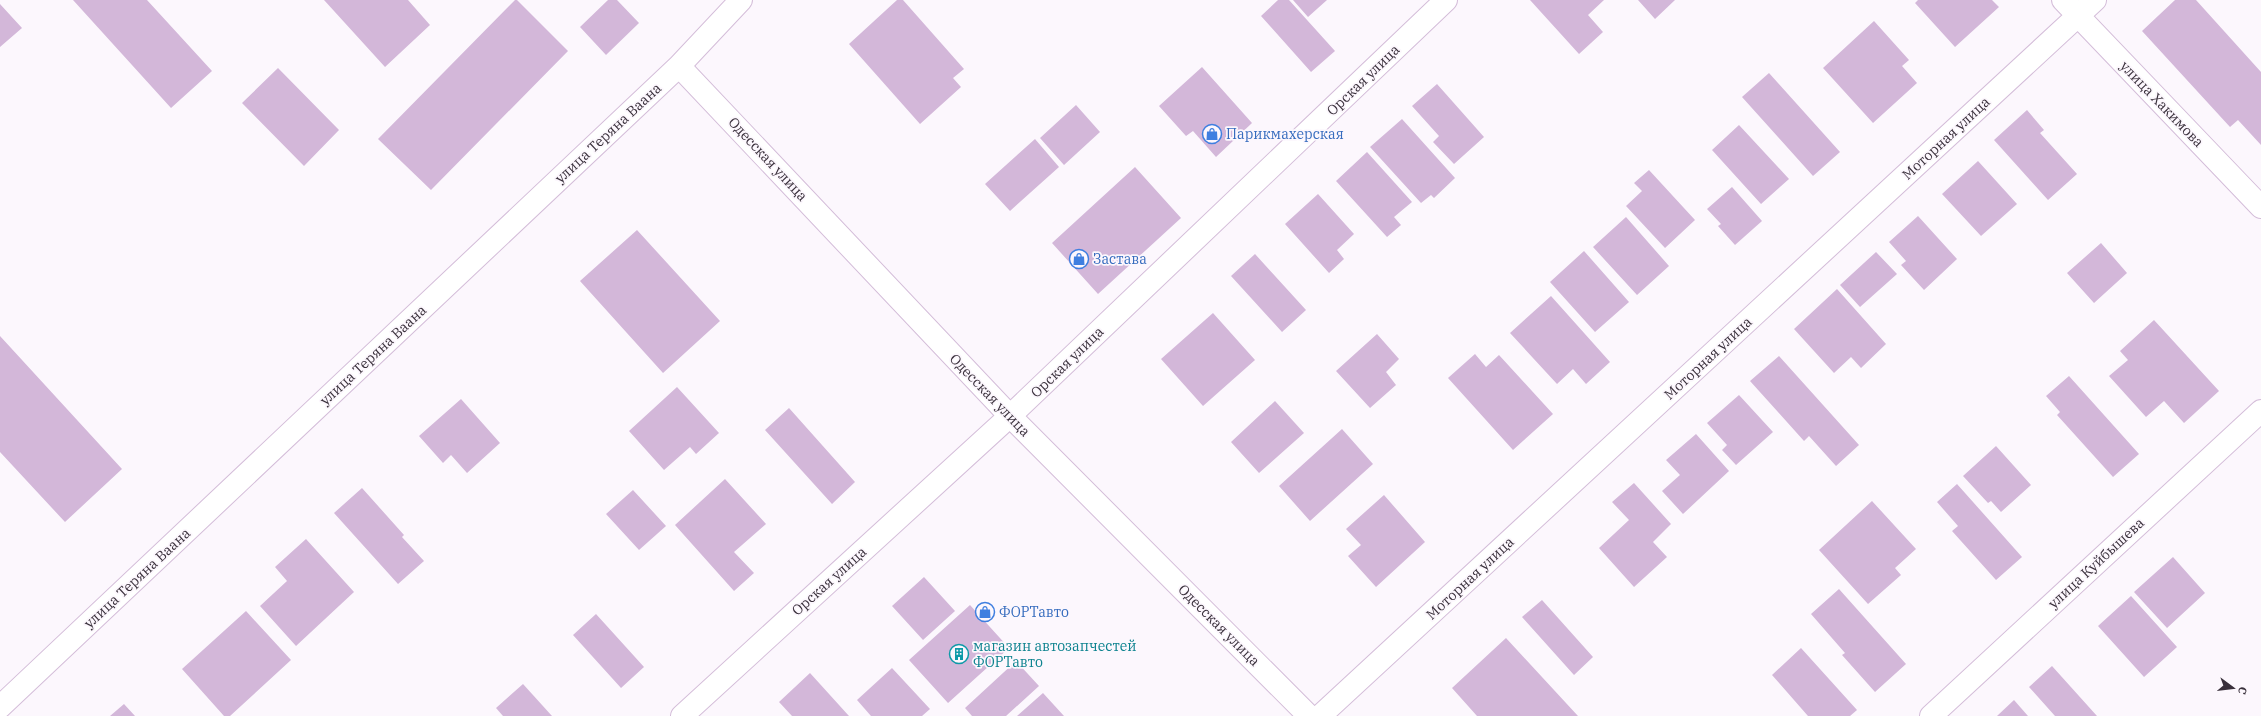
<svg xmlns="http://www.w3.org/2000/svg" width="2261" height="716" viewBox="0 0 2261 716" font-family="'IBM Plex Serif',serif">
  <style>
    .building { fill: #d3b7d9 }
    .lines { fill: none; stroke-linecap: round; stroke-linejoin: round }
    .minor-casing { stroke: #d4bdd9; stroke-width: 24 }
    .tertiary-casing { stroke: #d4bdd9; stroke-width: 24 }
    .secondary-casing { stroke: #d4bdd9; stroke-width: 24 }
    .minor { stroke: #fff; stroke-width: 22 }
    .tertiary { stroke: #fff; stroke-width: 22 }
    .secondary { stroke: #fff; stroke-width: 22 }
    .labels { text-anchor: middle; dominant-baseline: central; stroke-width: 3.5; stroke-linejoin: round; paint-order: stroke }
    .street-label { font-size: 14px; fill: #39303b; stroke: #fcf7fd }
    .shop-label { font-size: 14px; fill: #366cbe; stroke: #fcf7fd; text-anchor: start }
    .culture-label { font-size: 14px; fill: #0d838f; stroke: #fcf7fd; text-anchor: start }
  </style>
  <rect width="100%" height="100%" fill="#fcf7fd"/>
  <path class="building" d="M73,0H147L212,71L171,108Z
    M324,0H408L430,25L385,67Z
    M515,0H517L568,51L431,190L378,139Z
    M608,0H617L639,23L606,55L580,27Z
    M897,0H903L964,69L953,78L961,87L920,124L849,44Z
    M1278,0H1289L1335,51L1311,72L1261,16Z
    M1293,0H1327L1308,17Z
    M1530,0H1604L1588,15L1603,32L1579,54Z
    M1638,0H1675L1655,19Z
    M1918,0H1992L1999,7L1955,47L1915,3Z
    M2175,0H2196L2261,72V145L2238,120L2230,127L2142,31Z
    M0,4L22,28L0,47Z
    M1874,21L1909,60L1902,66L1917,83L1873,123L1823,68Z
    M1202,67L1252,123L1216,157L1193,131L1186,136L1159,106Z
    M278,68L339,130L304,166L242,103Z
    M1769,73L1840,152L1813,176L1742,97Z
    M1437,84L1484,137L1454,164L1433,142L1439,136L1412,106Z
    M1076,105L1100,132L1064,165L1040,138Z
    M2027,110L2044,130L2040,133L2077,174L2048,200L1994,140Z
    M1402,119L1455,178L1434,198L1431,195L1421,203L1370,147Z
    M1739,125L1789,179L1761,204L1712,150Z
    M1035,139L1059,167L1010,211L985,184Z
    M1367,152L1412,202L1394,217L1401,225L1387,237L1336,181Z
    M1978,161L2017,204L1981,236L1942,194Z
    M1135,167L1181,218L1098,294L1052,243Z
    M1649,170L1695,220L1665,248L1626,206L1642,191L1634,183Z
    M1732,187L1762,221L1735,245L1718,226L1721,224L1707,209Z
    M1318,194L1354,234L1337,250L1344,259L1329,273L1285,224Z
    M1918,216L1957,259L1924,290L1901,265L1906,261L1889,242Z
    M1626,217L1669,266L1637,295L1593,247Z
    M637,230L720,321L663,373L580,281Z
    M2101,243L2127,273L2094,303L2067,273Z
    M1584,251L1629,302L1595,332L1550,282Z
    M1876,252L1897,274L1860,307L1840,285Z
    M1255,254L1306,310L1282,332L1231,276Z
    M1837,289L1886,344L1861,368L1851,357L1834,373L1794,329Z
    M1551,296L1610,362L1586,384L1573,369L1557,384L1510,333Z
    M1213,313L1255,360L1203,406L1161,359Z
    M2154,320L2219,391L2184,423L2164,401L2146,417L2109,376L2128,360L2120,351Z
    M1377,334L1399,359L1386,372L1396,385L1370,408L1336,371Z
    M0,336L122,469L65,522L0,452Z
    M1475,354L1486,367L1499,355L1553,414L1513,450L1448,378Z
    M1779,356L1859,445L1836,466L1809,436L1804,441L1750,381Z
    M2069,376L2139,454L2113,477L2057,415L2060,412L2046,396Z
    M677,387L719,433L696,454L690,447L664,470L629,431Z
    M1739,395L1773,432L1736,465L1722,450L1727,445L1707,423Z
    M461,399L500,443L467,473L451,455L443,463L419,436Z
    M1275,401L1304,433L1259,473L1231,442Z
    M789,408L855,482L832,504L765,430Z
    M1342,429L1373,464L1310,521L1279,486Z
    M1696,434L1729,471L1683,514L1662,491L1680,475L1666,460Z
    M1996,446L2031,485L2001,512L1991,501L1988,503L1963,476Z
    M725,479L766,524L734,552L754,573L734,591L675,525Z
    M1634,483L1671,524L1653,542L1667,557L1634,587L1599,548L1629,520L1612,502Z
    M1957,484L2022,557L1996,580L1952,531L1958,526L1937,502Z
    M362,488L404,535L402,537L424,561L398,584L334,513Z
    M633,490L666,526L639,550L606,514Z
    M1384,495L1425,542L1376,587L1348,556L1361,545L1346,529Z
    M1872,501L1916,549L1895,568L1901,575L1868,604L1819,550Z
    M306,539L354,592L296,646L260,606L287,581L275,567Z
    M2173,557L2205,593L2167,628L2134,592Z
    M924,577L955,611L923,640L892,606Z
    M1839,589L1906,664L1875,692L1842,655L1845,653L1811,614Z
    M2131,596L2177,647L2144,677L2098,626Z
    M1542,600L1593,657L1574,675L1522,617Z
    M970,605L1009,648L948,703L909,660Z
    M246,611L291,660L230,716H224L182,669Z
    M596,614L644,667L621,688L573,635Z
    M1506,638L1578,716H1477L1452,688Z
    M1801,648L1857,710L1850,716H1808L1772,675Z
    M1016,661L1039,686L1006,716H972L965,708Z
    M2052,666L2097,716H2055L2029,687Z
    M892,668L930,709L922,716H871L857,700Z
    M810,673L849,716H792L779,702Z
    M523,684L552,716H503L496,708Z
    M1043,693L1064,716H1017Z
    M2014,700L2028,716H1997Z
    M124,704L135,716H110Z"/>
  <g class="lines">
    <defs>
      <path id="minor" d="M2063,0L2261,207
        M1320,716L2095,0
        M1931,716L2261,411"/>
      <path id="tertiary" d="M679,66L1010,416L1309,716
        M0,707L679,66L741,0"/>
      <path id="secondary" d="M682,716L1010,416L1446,0"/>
    </defs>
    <use href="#minor" class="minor-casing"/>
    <use href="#tertiary" class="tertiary-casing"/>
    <use href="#secondary" class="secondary-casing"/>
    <use href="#minor" class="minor"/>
    <use href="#tertiary" class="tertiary"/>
    <use href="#secondary" class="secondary"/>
  </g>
  <defs>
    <symbol id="shop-ring" viewBox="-11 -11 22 22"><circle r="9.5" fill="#fcf7fd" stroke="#3f7fe0" stroke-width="1.5"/><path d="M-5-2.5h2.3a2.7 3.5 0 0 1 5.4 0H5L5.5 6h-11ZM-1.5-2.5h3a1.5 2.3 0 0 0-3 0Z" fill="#3f7fe0"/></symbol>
    <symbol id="building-ring" viewBox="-11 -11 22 22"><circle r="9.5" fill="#fcf7fd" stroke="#0f9aa8" stroke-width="1.5"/><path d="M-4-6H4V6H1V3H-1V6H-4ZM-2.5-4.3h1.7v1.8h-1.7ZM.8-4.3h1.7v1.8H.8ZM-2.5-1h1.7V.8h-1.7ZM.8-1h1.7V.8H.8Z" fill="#0f9aa8"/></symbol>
  </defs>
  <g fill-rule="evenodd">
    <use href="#shop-ring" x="1201" y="123" width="22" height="22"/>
    <use href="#shop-ring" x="1068" y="248" width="22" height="22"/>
    <use href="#shop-ring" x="974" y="601" width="22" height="22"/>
    <use href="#building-ring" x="948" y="643" width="22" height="22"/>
  </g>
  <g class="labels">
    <g class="street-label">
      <text transform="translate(1363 80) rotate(-44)">Орская улица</text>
      <text transform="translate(2162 104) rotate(46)">улица Хакимова</text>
      <text transform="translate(608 133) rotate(-43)">улица Теряна Ваана</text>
      <text transform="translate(1946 138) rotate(-43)">Моторная улица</text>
      <text transform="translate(768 159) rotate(47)">Одесская улица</text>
      <text transform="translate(373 355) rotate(-43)">улица Теряна Ваана</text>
      <text transform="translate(1708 358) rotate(-43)">Моторная улица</text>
      <text transform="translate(1067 362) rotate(-44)">Орская улица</text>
      <text transform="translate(990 395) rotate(46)">Одесская улица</text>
      <text transform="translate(2096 563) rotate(-43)">улица Куйбышева</text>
      <text transform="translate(137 578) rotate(-43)">улица Теряна Ваана</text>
      <text transform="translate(1470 578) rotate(-43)">Моторная улица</text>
      <text transform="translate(829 581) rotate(-42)">Орская улица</text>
      <text transform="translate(1219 625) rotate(45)">Одесская улица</text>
    </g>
    <g class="shop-label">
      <text x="1226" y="134">Парикмахерская</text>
      <text x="1093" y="259">Застава</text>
      <text x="999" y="612">ФОРТавто</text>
    </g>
    <g class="culture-label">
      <text x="973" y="646">магазин автозапчестей<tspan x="973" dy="16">ФОРТавто</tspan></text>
    </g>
  </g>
  <g transform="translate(2233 688) rotate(105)" stroke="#fcf7fd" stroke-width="3" paint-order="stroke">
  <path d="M0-3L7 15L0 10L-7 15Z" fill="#39303b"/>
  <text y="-6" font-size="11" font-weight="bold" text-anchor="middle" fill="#39303b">С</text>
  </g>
</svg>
